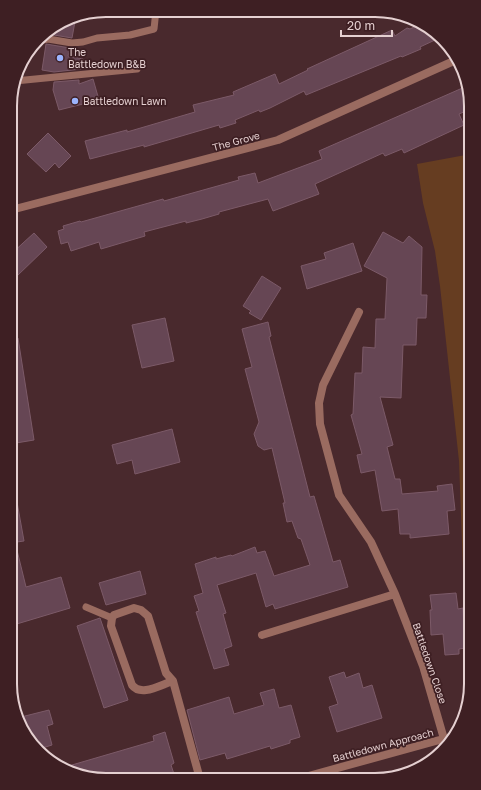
<svg xmlns="http://www.w3.org/2000/svg" width="481" height="790" viewBox="0 0 481 790" font-family="'Golos Text',sans-serif">
  <style>
    .green { fill: #663d21 }
    .building { fill: #664654; stroke: #7c5a68 }
    .lines { fill: none; stroke-linecap: round; stroke-linejoin: round }
    .path { stroke: #917679; stroke-width: 2.5; stroke-dasharray: 2 3; stroke-linecap: butt }
    .lane { stroke: #9a6b60; stroke-width: 7 }
    .street { stroke: #9a6b60; stroke-width: 8 }
    .poi-dot { fill: #9cb4fd; stroke: #3e1f23; stroke-width: 1.5 }
    .labels { text-anchor: middle; dominant-baseline: central; stroke-width: 3.5; stroke-linejoin: round; paint-order: stroke }
    .poi-label { font-size: 10px; fill: #e5d0d1; stroke: #3e1f23; text-anchor: start }
    .street-label { font-size: 10px; fill: #e5d0d1; stroke: #3e1f23 }
    .rim { fill: none; stroke: #e5d0d1; stroke-width: 2 }
  </style>
  <rect width="100%" height="100%" fill="#49292d"/>
  <path class="green" d="M471,154V666L465,624L459,461L440,286L435,251L423,203L417,164Z"/>
  <path class="building" d="M76,16L72,38L48,34L49,30L70,17Z
    M420,24L430,29L435,40L420,47L421,49L402,57L401,56L306,95L304,91L270,108L260,112L259,110L235,120L236,123L220,128L219,125L144,147V145L90,159L85,141L127,130V132L195,112L193,105L234,95L233,92L275,74L279,84L308,70L307,69L379,36L392,30L395,36L407,28L410,29Z
    M46,44L70,48L68,56L83,59L81,69L54,72L42,70Z
    M93,79L99,100L59,110L53,90L54,82L79,80V84Z
    M467,86L471,109L459,114L464,125L404,153L402,149L385,156L383,153L315,184L319,194L273,211L268,199L219,212V214L202,219L186,223V221L144,232L145,236L101,249L99,242L71,251L68,242L61,244L58,231L64,229L63,226L80,221L81,222L163,199L164,201L239,180L238,177L255,173L258,183L322,159L319,151Z
    M48,133L71,156L59,168L55,163L46,172L27,154Z
    M383,232L403,243L409,236L422,247L421,295H427L426,318H417L416,345H403L401,398L380,397L393,445L387,447L395,479H400L402,494L438,491L437,486L452,484L455,510L447,511L449,534L410,538V534H400L398,509L382,511L375,470L361,473L357,455L362,454L351,415L353,414L355,373H362L363,347L375,348L376,319H385L387,278L364,266Z
    M34,233L47,247L17,276L11,269V254Z
    M353,243L362,271L307,289L301,266L326,259L324,253Z
    M262,276L281,288L261,320L249,313L251,311L243,306Z
    M165,318L174,361L142,368L132,325Z
    M268,322L271,336L269,337L310,497L314,496L333,562L340,560L348,587L275,609L273,604L266,607L256,573L217,585L226,613L223,614L232,646L224,649L229,665L214,669L196,612L199,611L194,596L203,593L195,564L216,557V559L231,555L232,556L255,547L257,553L265,551L274,576L310,565L301,539L298,538L292,521L287,522L283,503H285L272,448L264,450L258,446L254,434L259,422L245,369L252,367L242,329Z
    M18,338L34,440L10,444V339Z
    M172,429L180,462L135,474L132,460L117,464L112,445Z
    M17,502L24,541L10,543V503Z
    M15,542L26,587L61,577L70,608L10,626V543Z
    M140,571L146,594L106,605L99,583Z
    M456,593L458,609L463,608L465,648L459,649V654L445,655L443,634L431,635L430,610H432L430,595Z
    M100,618L128,700L104,708L77,626Z
    M344,672L346,678L359,673L363,688L372,685L382,718L337,732L329,707L338,704L329,677Z
    M274,689L279,708L291,705L300,737L290,740V743L271,749L270,746L227,759L225,753L200,760L187,710L229,697L234,714L264,705L260,693Z
    M49,710L53,724L47,726L52,745L39,749L17,718Z
    M165,732L174,763L171,765L174,774L157,779H94L65,767L154,741L153,736Z"/>
  <g class="lines">
    <path class="path" d="M471,564L468,502L471,475"/>
    <path class="lane" d="M35,44L43,40L48,39L72,43L83,42L97,38L130,35L154,29L156,10
      M15,81L137,69
      M86,607L112,618"/>
    <path class="street" d="M11,210L278,140L456,60
      M359,312L323,385L319,403L320,424L339,495L371,542L395,594L423,666L444,739
      M262,635L395,594
      M173,681C160,685 141,697 132,685L111,626L112,618L114,615L134,608L141,610L148,616L166,673L173,681L200,779
      M294,780L454,736"/>
  </g>
  <g class="poi-dot">
    <circle cx="60" cy="58" r="4"/>
    <circle cx="75" cy="101" r="4"/>
  </g>
  <g class="labels">
    <g class="poi-label">
      <text x="68" y="52">The<tspan x="68" dy="12">Battledown B&amp;B</tspan></text>
      <text x="83" y="101">Battledown Lawn</text>
    </g>
    <g class="street-label">
      <text transform="translate(236 141) rotate(-15)">The Grove</text>
      <text transform="translate(430 663) rotate(71)">Battledown Close</text>
      <text transform="translate(383 745) rotate(-15)">Battledown Approach</text>
    </g>
  </g>
  <path d="M0 0H481V790H0ZM106 17H375A89 89 0 0 1 464 106V684A89 89 0 0 1 375 773H106A89 89 0 0 1 17 684V106A89 89 0 0 1 106 17Z" fill="#3e1f23" fill-rule="evenodd"/>
  <path class="rim" d="M106 17H375A89 89 0 0 1 464 106V684A89 89 0 0 1 375 773H106A89 89 0 0 1 17 684V106A89 89 0 0 1 106 17Z"/>
  <path d="M341 30v6h51v-6" fill="none" stroke="#e5d0d1" stroke-width="2"/>
  <text x="347" y="30" font-size="12" fill="#e5d0d1" stroke="#3e1f23" stroke-width="3" paint-order="stroke">20 m</text>
</svg>
